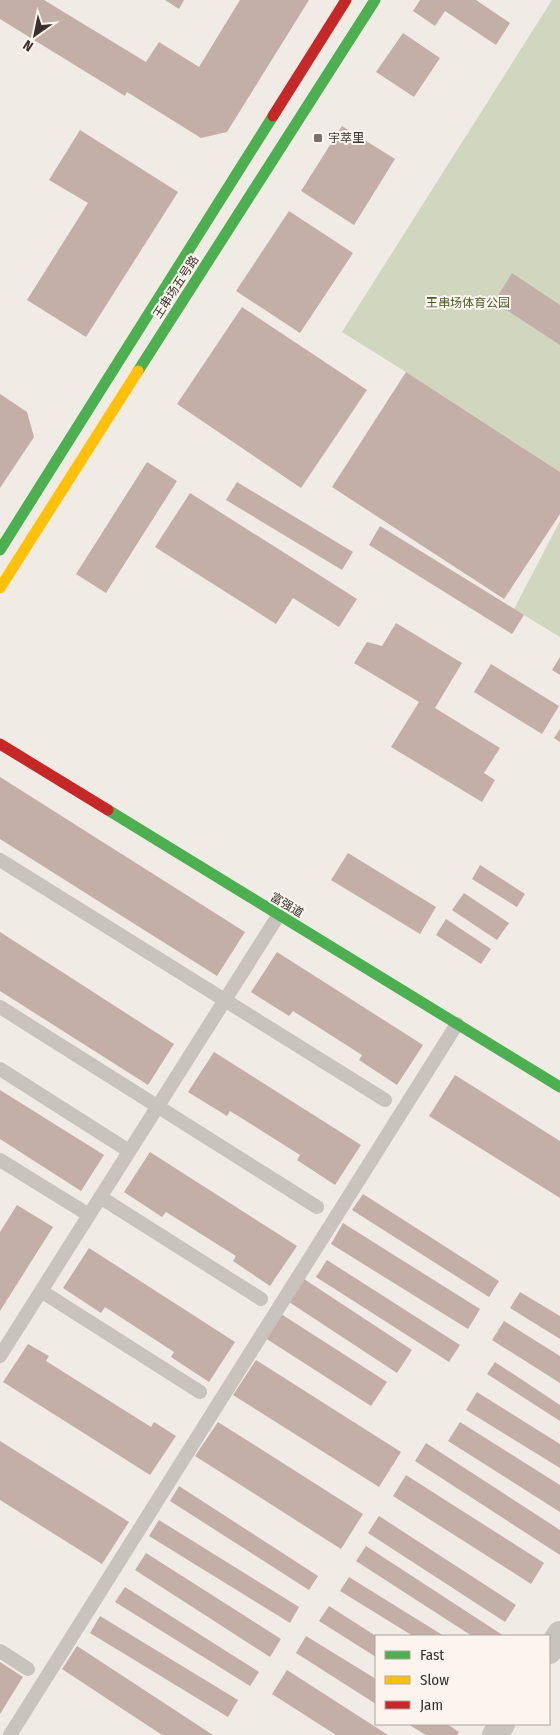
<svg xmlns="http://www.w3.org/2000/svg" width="560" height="1735" viewBox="0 0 560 1735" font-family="'Fira Sans Condensed','Noto Sans SC',sans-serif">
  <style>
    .green { fill: #d1d6bf }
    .building { fill: #c3afa7 }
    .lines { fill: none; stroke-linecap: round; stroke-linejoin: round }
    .lane { stroke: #c9c3be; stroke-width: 14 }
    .street { stroke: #c9c3be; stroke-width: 26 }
    .fast { stroke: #4caf50; stroke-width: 11 }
    .slow { stroke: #ffc107; stroke-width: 11 }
    .jam { stroke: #c62828; stroke-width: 11 }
    .poi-dot { fill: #7a716c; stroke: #fbf5ee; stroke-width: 2 }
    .labels { text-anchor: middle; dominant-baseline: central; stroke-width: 4; stroke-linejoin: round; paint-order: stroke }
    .poi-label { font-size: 12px; fill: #3b302b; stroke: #fbf5ee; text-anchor: start }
    .street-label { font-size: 12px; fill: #3b302b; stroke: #fbf5ee }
    .park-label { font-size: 12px; fill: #4a5a2e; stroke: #fbf5ee }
  </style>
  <rect width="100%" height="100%" fill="#f0ebe5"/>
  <path class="green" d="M552,0H560V472L406,372L342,332Z
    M560,521V637L514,609Z"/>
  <path class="building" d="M0,0H44L146,62L159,42L199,67L240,0H309L227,132L201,138L127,92L125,96L0,19Z
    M165,0H184L179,9Z
    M420,0H476L510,23L496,45L445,11L435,26L413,11Z
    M403,33L440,58L414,97L376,72Z
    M342,126L395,159L354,225L301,191Z
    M80,130L178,192L86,337L27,300L88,203L49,180Z
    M289,211L353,253L300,333L236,291Z
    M512,273L560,305V345L494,302Z
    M242,307L367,390L301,488L177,404Z
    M406,372L560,472V514L504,599L332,487Z
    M0,394L27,412L34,437L0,488Z
    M147,462L177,481L106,593L76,574Z
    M237,482L353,552L342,570L226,500Z
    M190,493L357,599L339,627L293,598L276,624L155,547Z
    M380,526L524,615L512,634L369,545Z
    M396,623L462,663L435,708L500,748L484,773L495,780L482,802L391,747L419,702L354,663L367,642L382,646Z
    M560,657V675L552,670Z
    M491,664L559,706L542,734L474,692Z
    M560,729V742L554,738Z
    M0,777L245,932L217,976L0,839Z
    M348,853L436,907L420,934L331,880Z
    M480,865L525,894L517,907L472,879Z
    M464,893L509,923L497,940L452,910Z
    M446,919L491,949L481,964L436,935Z
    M0,932L174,1044L148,1085L0,991Z
    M277,952L423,1045L397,1085L359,1060L362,1055L293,1011L289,1016L251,992Z
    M214,1052L361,1145L335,1185L297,1160L300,1155L230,1111L227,1116L188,1092Z
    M455,1075L560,1141V1198L429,1116Z
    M0,1090L104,1155L81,1191L0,1139Z
    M150,1152L297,1246L270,1286L233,1261L236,1256L166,1212L162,1217L124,1192Z
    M363,1194L499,1281L489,1297L352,1210Z
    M17,1205L53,1227L0,1311V1232Z
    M343,1223L480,1309L468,1329L331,1244Z
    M89,1248L235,1342L209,1382L171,1357L174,1352L105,1307L101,1313L63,1288Z
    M327,1260L460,1345L449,1362L316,1277Z
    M301,1277L412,1350L397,1373L286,1300Z
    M520,1292L560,1316V1339L510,1308Z
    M278,1312L387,1382L371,1406L262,1336Z
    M504,1321L560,1356V1383L492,1340Z
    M28,1344L49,1356L46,1361L151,1427L154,1422L176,1436L150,1475L3,1382Z
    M256,1360L401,1452L379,1487L233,1395Z
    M495,1362L560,1405V1421L487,1374Z
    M477,1392L560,1444V1468L466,1410Z
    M218,1422L363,1514L341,1549L195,1456Z
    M460,1422L560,1485V1512L448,1441Z
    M0,1441L129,1522L102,1564L0,1500Z
    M426,1443L560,1530V1555L415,1461Z
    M406,1475L544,1563L531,1584L393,1496Z
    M179,1486L318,1576L309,1590L170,1501Z
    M379,1516L516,1605L505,1622L368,1533Z
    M159,1520L299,1607L290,1623L149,1536Z
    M366,1546L504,1636H472L356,1561Z
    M146,1553L281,1639L270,1657L135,1570Z
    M349,1577L444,1636H413L340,1591Z
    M125,1587L259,1672L250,1686L115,1602Z
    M329,1606L376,1636V1657L319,1621Z
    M100,1616L238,1700L228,1717L90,1633Z
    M306,1636L376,1679V1704L296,1653Z
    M77,1646L213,1735H162L62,1669Z
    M0,1662L23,1677L0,1714Z
    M287,1670L388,1735H336L272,1694Z
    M408,1724H447L459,1732L457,1735H426Z"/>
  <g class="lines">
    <path class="lane" d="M0,860L385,1100
      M0,1007L317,1207
      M0,1069L129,1151
      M0,1160L89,1215
      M100,1197L261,1299
      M41,1291L200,1392
      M0,1356L278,916
      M0,1651L28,1669
      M10,1735L457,1024"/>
    <path class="street" d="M549,1651L560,1634
      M495,1735L502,1724"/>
    <path class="fast" d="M138,371L375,0
      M0,550L273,116
      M108,810L560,1087"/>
    <path class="slow" d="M0,588L138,371"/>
    <path class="jam" d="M273,116L346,0
      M0,744L108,810"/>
  </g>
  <rect class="poi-dot" x="313" y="133" width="10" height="10" rx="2.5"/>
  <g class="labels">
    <g class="poi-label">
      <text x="328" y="138">宇萃里</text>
    </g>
    <g class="street-label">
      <text transform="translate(176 287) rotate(-57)">王串场五号路</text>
      <text transform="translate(287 905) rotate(31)">富强道</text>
    </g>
    <g class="park-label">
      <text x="468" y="303">王串场体育公园</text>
    </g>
  </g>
  <rect x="375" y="1635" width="175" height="90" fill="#fbf5ee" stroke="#aea6a0"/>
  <rect x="385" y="1651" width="25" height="8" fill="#4caf50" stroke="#aea6a0"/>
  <text x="420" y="1660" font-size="15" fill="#3b302b">Fast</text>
  <rect x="385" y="1676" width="25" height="8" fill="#ffc107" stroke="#aea6a0"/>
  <text x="420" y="1685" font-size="15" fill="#3b302b">Slow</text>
  <rect x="385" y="1701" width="25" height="8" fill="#c62828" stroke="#aea6a0"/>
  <text x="420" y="1710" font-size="15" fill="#3b302b">Jam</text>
  <g transform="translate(35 35) rotate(213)" stroke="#fbf5ee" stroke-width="4" paint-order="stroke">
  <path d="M0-4L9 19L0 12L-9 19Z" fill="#3b302b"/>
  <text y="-8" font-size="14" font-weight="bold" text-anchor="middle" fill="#3b302b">N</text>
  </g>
</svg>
